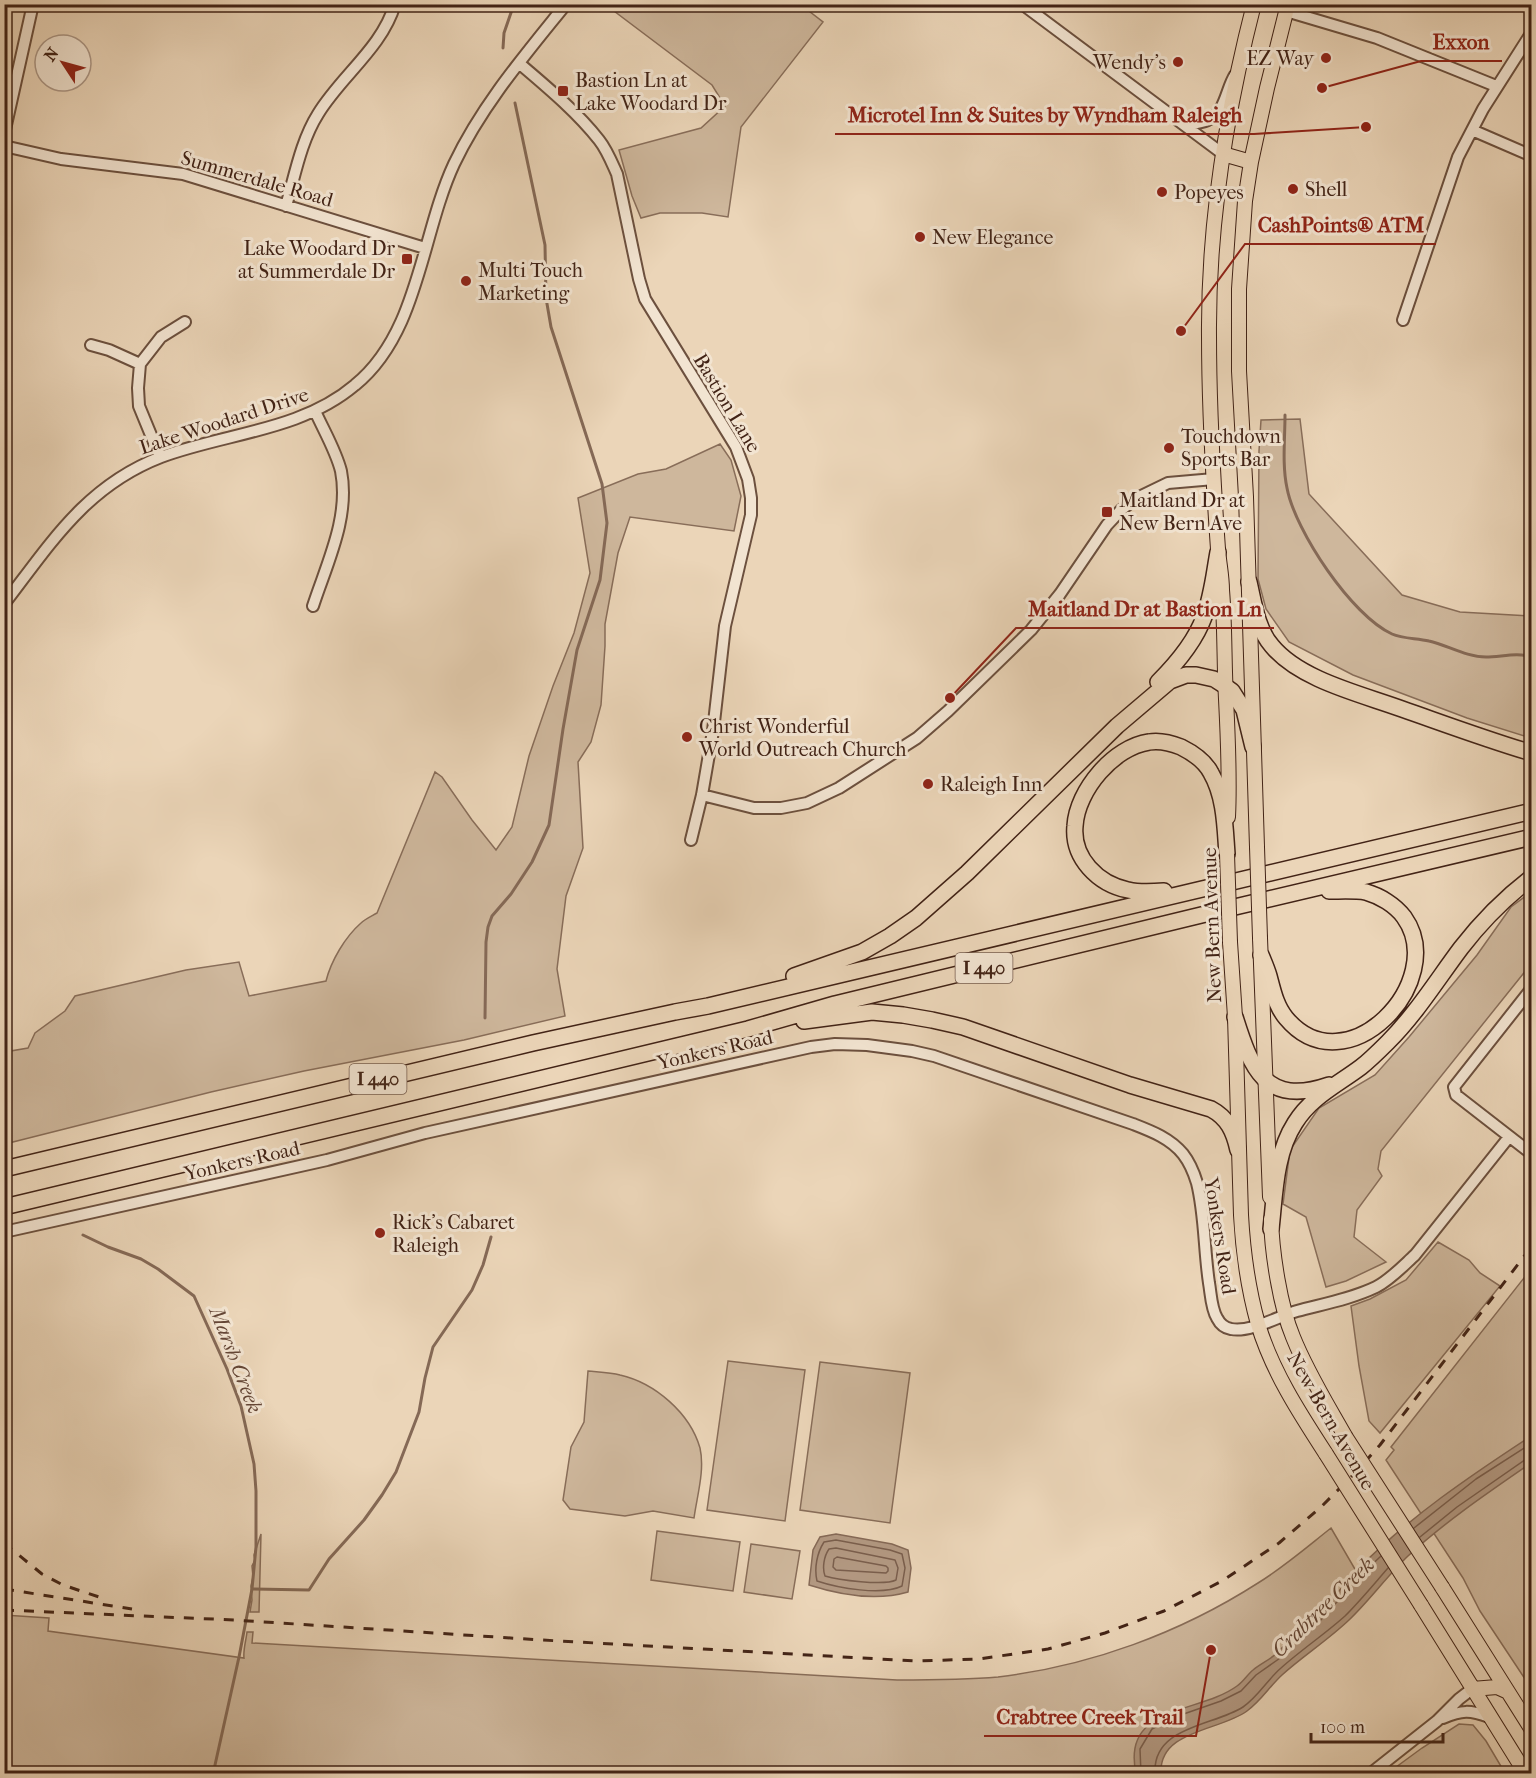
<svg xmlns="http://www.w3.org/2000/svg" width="1536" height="1778" viewBox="0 0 1536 1778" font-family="'IM FELL French Canon',serif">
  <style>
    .green { fill: #ceb79c; stroke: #886d59; stroke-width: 1.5 }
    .water { fill: #b29881; stroke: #856956; stroke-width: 1.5 }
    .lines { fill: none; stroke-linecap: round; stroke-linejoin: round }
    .shore { stroke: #7a5e4c; stroke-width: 1.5 }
    .stream { stroke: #856956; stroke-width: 3 }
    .minor-casing { stroke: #6c503e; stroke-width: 14 }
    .major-casing { stroke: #422316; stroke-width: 16 }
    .highway-casing { stroke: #422316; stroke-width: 18 }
    .minor { stroke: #f2e4d1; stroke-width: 10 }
    .major { stroke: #ebd5b8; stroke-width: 14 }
    .highway { stroke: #ebd5b8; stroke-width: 15 }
    .rail { stroke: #422316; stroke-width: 3; stroke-dasharray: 10 10; stroke-linecap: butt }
    .major-bridge-casing { stroke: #422316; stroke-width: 16; stroke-linecap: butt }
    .major-bridge { stroke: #ebd5b8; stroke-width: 14 }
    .poi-dot { fill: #8f2418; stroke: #f2e4d1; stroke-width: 2 }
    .labels { text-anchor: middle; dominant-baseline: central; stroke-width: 6; stroke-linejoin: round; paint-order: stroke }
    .shield { fill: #f2e4d1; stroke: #775d4e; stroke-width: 1.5 }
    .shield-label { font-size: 18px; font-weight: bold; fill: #422316 }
    .poi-label { font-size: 20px; fill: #422316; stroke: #f2e4d1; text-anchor: start }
    .street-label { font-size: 20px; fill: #422316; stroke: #f2e4d1 }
    .water-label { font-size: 21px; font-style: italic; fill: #644636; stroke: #f2e4d1 }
    .leader { fill: none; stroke: #8f2418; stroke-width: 2 }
    .callout-dot { fill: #8f2418; stroke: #f2e4d1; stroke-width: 2 }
    .callout-label { font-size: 21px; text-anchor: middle; font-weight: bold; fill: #8f2418; stroke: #f2e4d1; stroke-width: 6; stroke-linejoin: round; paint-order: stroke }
  </style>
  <rect width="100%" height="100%" fill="#ebd5b8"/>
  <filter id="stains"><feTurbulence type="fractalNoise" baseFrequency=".00333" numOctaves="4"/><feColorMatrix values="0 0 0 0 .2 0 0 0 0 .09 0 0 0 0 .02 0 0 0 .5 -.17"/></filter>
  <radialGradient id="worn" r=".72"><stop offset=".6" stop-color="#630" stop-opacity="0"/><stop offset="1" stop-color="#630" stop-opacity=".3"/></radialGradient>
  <path class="green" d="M606,5H801L823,22L741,127L728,217L702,213H660L641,218L632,196L619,150L701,128L725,106L712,85Z
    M1300,419L1309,494L1402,595L1460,612L1531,616V738L1467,718L1353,675L1289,642L1266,609L1258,579L1259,451L1261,420Z
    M720,444L731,460L741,496L734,531L630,517L618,553L605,624V646L601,705L591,742L578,762L583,848L566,896L557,969L565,1016L464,1040L304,1071L211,1092L5,1144V1052L28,1048L35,1033L65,1011L75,996L186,970L239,962L249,996L326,981C331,961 345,937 361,923C365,919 372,916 377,913L435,772L442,777L472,820L496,850L512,827L529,756L553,686L574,633L590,573L578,498L638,474L666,469Z
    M1531,892V964L1381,1151L1378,1169L1382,1176L1357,1210L1354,1237L1386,1262L1346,1281L1326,1287L1306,1217L1283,1204L1290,1150L1319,1108L1375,1075L1409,1037L1477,955L1511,907Z
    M1438,1242L1469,1260L1480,1273L1500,1286L1380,1433L1369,1421L1359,1366L1351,1306L1370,1299L1406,1280Z
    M1531,1269L1532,1671L1525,1679L1480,1611L1463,1578L1386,1460L1394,1450L1391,1447Z
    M728,1361L805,1370L785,1521L707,1510Z
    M820,1362L910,1373L890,1523L800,1510Z
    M588,1371C598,1372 610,1372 620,1375C655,1383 690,1413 700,1448C705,1470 697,1496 694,1518L653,1511L625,1516L570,1509L563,1500L571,1447L584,1422Z
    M1331,1528L1366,1588L1182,1731L1147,1774L5,1773L4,1615L49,1618L48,1631L244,1658C243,1650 246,1641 247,1632H253L252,1643L897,1680C931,1680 964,1680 998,1677C1090,1666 1180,1633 1258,1583C1284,1567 1307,1547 1331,1528Z
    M657,1531L740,1542L733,1591L651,1580Z
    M261,1534L259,1612H250L252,1600L251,1586L253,1577L252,1566L255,1560L254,1555Z
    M751,1544L800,1551L792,1599L744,1592Z
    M1459,1724L1473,1725L1486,1741L1505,1773H1388L1422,1748Z"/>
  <path class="water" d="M1531,1436V1463C1489,1492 1446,1521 1408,1556C1387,1576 1370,1600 1349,1620C1328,1640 1303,1656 1282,1675C1269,1687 1261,1701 1247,1711C1220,1731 1159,1730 1161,1773H1136C1121,1705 1199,1714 1237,1686C1243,1682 1247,1675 1253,1670C1261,1663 1272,1659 1279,1651C1287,1643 1291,1636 1301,1628C1306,1624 1311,1622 1316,1618C1331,1603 1343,1584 1358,1569C1409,1517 1470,1476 1531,1436Z
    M836,1534L892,1544L908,1550L911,1568L908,1592C877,1601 840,1595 809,1585L813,1550L820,1537Z"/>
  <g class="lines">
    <path class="shore" d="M1414,1528L1476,1479L1532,1443
      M1420,1537L1457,1507L1526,1459L1532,1458
      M836,1540L890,1550L902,1554L905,1568L902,1586C882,1596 838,1588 817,1581C814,1568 817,1553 824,1542Z
      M836,1548L895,1560L898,1568L896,1580C884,1586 838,1580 825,1576C822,1568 824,1556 829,1549Z
      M837,1557L886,1566L888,1568V1571L886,1573L836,1570L833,1567L834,1559Z
      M1141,1774L1140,1749L1152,1729L1175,1717L1221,1701L1241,1691L1256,1675L1283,1656L1292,1644L1305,1633L1319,1622L1361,1575L1381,1556
      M1155,1774C1152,1726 1214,1726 1243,1707C1258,1697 1267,1680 1281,1668C1301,1650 1325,1634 1345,1616C1360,1601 1374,1584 1388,1568"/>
    <path class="stream" d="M503,48L504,33L514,4
      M1285,415C1285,439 1282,465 1287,488C1295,531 1352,616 1392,634C1403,639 1417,638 1429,641C1447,645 1466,657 1486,657C1501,657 1517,652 1532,657
      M485,1018L486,942L488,927L492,916L511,894L532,862L549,825L563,729L577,650L600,580L607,523L602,484L551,327L546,298L545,245L515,103
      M83,1235L108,1247L141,1259L158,1269L194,1296L227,1369L241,1406L254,1464L256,1491V1547L252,1589L239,1657L213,1774
      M252,1589L309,1590L329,1559L364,1520L382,1495L396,1472L419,1412L425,1378L433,1347L472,1290L483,1265L491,1237"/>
    <defs>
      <path id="minor" d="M1022,4L1223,154
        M1286,11L1377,38L1496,86
        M520,64C547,87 577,112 599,140C607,150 612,163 617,174L639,279L645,299L736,447L748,479L751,498V515L725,626L713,731L702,795L691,840
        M1185,125C1192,124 1201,123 1208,120C1225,114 1226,89 1235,75
        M1472,130L1532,156
        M4,134L33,4
        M4,146L61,159L183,174L425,248
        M286,206C295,175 301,141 318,114C341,76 382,48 395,4
        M1403,320L1458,157L1483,109L1532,32
        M91,345L109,350L140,364
        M160,457L139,406L138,388L140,364L161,337L185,322
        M4,604C51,543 86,486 161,457C225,433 301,431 355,385C419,333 421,235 454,164C482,105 525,55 566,4
        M313,606C327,563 350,517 341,471C336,451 324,431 315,411
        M702,795L754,808H781L807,803L839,788L917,738L948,711L1031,630L1060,594L1107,525L1121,510L1135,499L1168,483L1214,479
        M1532,988L1454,1087L1456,1095L1532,1154
        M4,1232L327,1160L425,1133L811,1047L835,1044L867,1045L912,1051L934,1056L1133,1124C1151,1131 1170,1138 1183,1154C1190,1163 1194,1173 1197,1183C1205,1215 1204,1250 1209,1283C1211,1294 1211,1308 1217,1318C1220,1324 1225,1328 1231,1329C1250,1333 1279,1316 1297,1311C1323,1304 1351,1299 1376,1287C1390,1280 1403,1266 1415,1255L1509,1137
        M1443,1718C1462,1710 1470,1710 1489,1717
        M1370,1774L1437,1721L1459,1699L1472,1689"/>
      <path id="major" d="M1223,154L1251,162
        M1228,817C1230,777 1228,738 1226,699C1224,662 1225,626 1222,590C1222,576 1219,563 1218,549C1213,478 1209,407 1209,336C1208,224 1226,113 1254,4
        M1257,847L1246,497L1239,371V289L1245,201L1251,162L1267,88L1288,4
        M1260,938L1270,1197
        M1230,942L1235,1017L1241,1215C1243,1252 1248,1288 1258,1324C1272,1371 1300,1414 1326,1454
        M1271,1219C1272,1253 1280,1306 1293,1337C1307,1372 1327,1404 1345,1436
        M1442,1587L1532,1730
        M1421,1605L1526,1774
        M1472,1689L1497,1687L1508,1692"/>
      <path id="highway" d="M1249,582C1254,603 1257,629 1272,646C1300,680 1361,694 1402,709C1445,724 1488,740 1532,753
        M1158,682C1177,663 1195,642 1204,617C1212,596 1214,574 1218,552
        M1164,891C1152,892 1140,893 1128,890C1098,884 1072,858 1075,826C1077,790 1114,747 1149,742C1160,740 1171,743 1181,747C1193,753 1205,761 1211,773C1225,797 1225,828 1227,854
        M1261,955C1264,962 1267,969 1269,976C1273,991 1276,1006 1286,1018C1346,1090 1450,981 1404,917C1395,905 1380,896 1366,892C1354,890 1341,891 1329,891
        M794,976L862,952L890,936L916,918L967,873L1117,726L1170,681L1186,675H1196L1214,679L1225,686L1232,691L1244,710L1253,747
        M1235,1017C1251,1068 1265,1107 1329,1085
        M804,1021L872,1012L903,1015L932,1020L963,1027L1130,1085L1211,1109C1228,1118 1234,1132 1238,1150
        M4,1169L533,1043L675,1012L708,1006L1532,811
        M4,1207L748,1029L835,1004L1222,910L1532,837
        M1271,1229C1275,1194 1275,1154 1295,1123C1311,1097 1337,1085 1361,1067C1370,1060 1379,1051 1388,1042C1416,1014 1437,980 1461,948C1481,922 1506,897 1532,877"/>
    </defs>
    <use href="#minor" class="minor-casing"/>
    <use href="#major" class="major-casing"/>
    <use href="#highway" class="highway-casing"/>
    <use href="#minor" class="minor"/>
    <use href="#major" class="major"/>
    <use href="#highway" class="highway"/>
    <path class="rail" d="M4,1543L42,1574L63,1585L99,1597
      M4,1589L132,1609
      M4,1610L234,1620L542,1640L915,1661L979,1659L1048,1649L1105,1633L1164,1611L1222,1581L1279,1543L1321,1507L1354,1474L1380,1445L1532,1246"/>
    <defs>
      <path id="major-bridge" d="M1257,847L1260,938
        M1227,854L1230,942
        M1345,1436L1442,1587
        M1326,1454L1421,1605"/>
    </defs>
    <use href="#major-bridge" class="major-bridge-casing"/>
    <use href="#major-bridge" class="major-bridge"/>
  </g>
  <g class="poi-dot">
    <circle cx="1326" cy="58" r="6"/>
    <circle cx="1178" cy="62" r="6"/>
    <rect x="557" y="85" width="12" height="12" rx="3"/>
    <circle cx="1293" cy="189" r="6"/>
    <circle cx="1162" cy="192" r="6"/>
    <circle cx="920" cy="237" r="6"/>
    <rect x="401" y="253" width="12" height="12" rx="3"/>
    <circle cx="466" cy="281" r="6"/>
    <circle cx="1169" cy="448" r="6"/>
    <rect x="1101" y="506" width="12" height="12" rx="3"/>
    <circle cx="687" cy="737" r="6"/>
    <circle cx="928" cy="784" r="6"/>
    <circle cx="380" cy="1233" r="6"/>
  </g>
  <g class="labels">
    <g class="shield">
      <rect x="955.5" y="953" width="57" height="30" rx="4.5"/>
      <rect x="349.5" y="1064" width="57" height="30" rx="4.5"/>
    </g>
    <g class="shield-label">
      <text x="984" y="968">I 440</text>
      <text x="378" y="1079">I 440</text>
    </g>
    <g class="poi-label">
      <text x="1314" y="58" text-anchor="end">EZ Way</text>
      <text x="1166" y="62" text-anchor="end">Wendy's</text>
      <text x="575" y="80">Bastion Ln at<tspan x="575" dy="23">Lake Woodard Dr</tspan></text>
      <text x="1305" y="189">Shell</text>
      <text x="1174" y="192">Popeyes</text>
      <text x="932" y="237">New Elegance</text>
      <text x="395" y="248" text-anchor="end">Lake Woodard Dr<tspan x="395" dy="23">at Summerdale Dr</tspan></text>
      <text x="478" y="270">Multi Touch<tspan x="478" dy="23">Marketing</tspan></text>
      <text x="1181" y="436">Touchdown<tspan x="1181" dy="23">Sports Bar</tspan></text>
      <text x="1119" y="500">Maitland Dr at<tspan x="1119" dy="23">New Bern Ave</tspan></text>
      <text x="699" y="726">Christ Wonderful<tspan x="699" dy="23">World Outreach Church</tspan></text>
      <text x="940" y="784">Raleigh Inn</text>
      <text x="392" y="1222">Rick’s Cabaret<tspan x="392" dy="23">Raleigh</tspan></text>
    </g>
    <g class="street-label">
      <text transform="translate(257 179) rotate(16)">Summerdale Road</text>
      <text transform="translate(727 403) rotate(59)">Bastion Lane</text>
      <text transform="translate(224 421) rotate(-18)">Lake Woodard Drive</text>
      <text transform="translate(1212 925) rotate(-92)">New Bern Avenue</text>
      <text transform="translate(715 1050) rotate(-13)">Yonkers Road</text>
      <text transform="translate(242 1161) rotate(-13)">Yonkers Road</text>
      <text transform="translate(1220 1236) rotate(81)">Yonkers Road</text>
      <text transform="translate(1331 1421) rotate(60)">New Bern Avenue</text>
    </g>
    <g class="water-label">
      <text transform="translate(236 1360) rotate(69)">Marsh Creek</text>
      <text transform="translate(1323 1607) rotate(-44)">Crabtree Creek</text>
    </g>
  </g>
  <path class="leader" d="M1322 88L1421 61H1502M1366 127L1254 134H835M1181 331L1245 244H1436M950 698L1016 628H1274M1211 1650L1196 1736H984"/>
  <g class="callout-dot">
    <circle cx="1322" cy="88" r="6"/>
    <circle cx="1366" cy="127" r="6"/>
    <circle cx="1181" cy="331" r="6"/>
    <circle cx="950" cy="698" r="6"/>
    <circle cx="1211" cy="1650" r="6"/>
  </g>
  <g class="callout-label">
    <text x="1461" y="49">Exxon</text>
    <text x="1045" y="122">Microtel Inn &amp; Suites by Wyndham Raleigh</text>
    <text x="1341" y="232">CashPoints® ATM</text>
    <text x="1145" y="616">Maitland Dr at Bastion Ln</text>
    <text x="1090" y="1724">Crabtree Creek Trail</text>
  </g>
  <rect width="1536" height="1778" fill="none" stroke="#ebd5b8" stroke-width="24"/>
  <rect x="6" y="6" width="1524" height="1766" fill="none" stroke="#422316" stroke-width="3"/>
  <rect x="12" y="12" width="1512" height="1754" fill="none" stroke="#422316" stroke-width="1.5"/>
  <g transform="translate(63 63) rotate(306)"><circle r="28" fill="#f2e4d1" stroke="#ac9786" stroke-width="1.5"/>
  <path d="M0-4.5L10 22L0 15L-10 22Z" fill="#8f2418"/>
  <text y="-9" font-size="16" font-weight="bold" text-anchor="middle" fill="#422316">N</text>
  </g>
  <path d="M1311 1733v9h132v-9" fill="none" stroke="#422316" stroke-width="3"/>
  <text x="1320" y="1733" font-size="18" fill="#422316" stroke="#f2e4d1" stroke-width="4.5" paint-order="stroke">100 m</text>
  <rect width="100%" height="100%" filter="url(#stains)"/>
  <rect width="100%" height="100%" fill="url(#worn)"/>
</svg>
